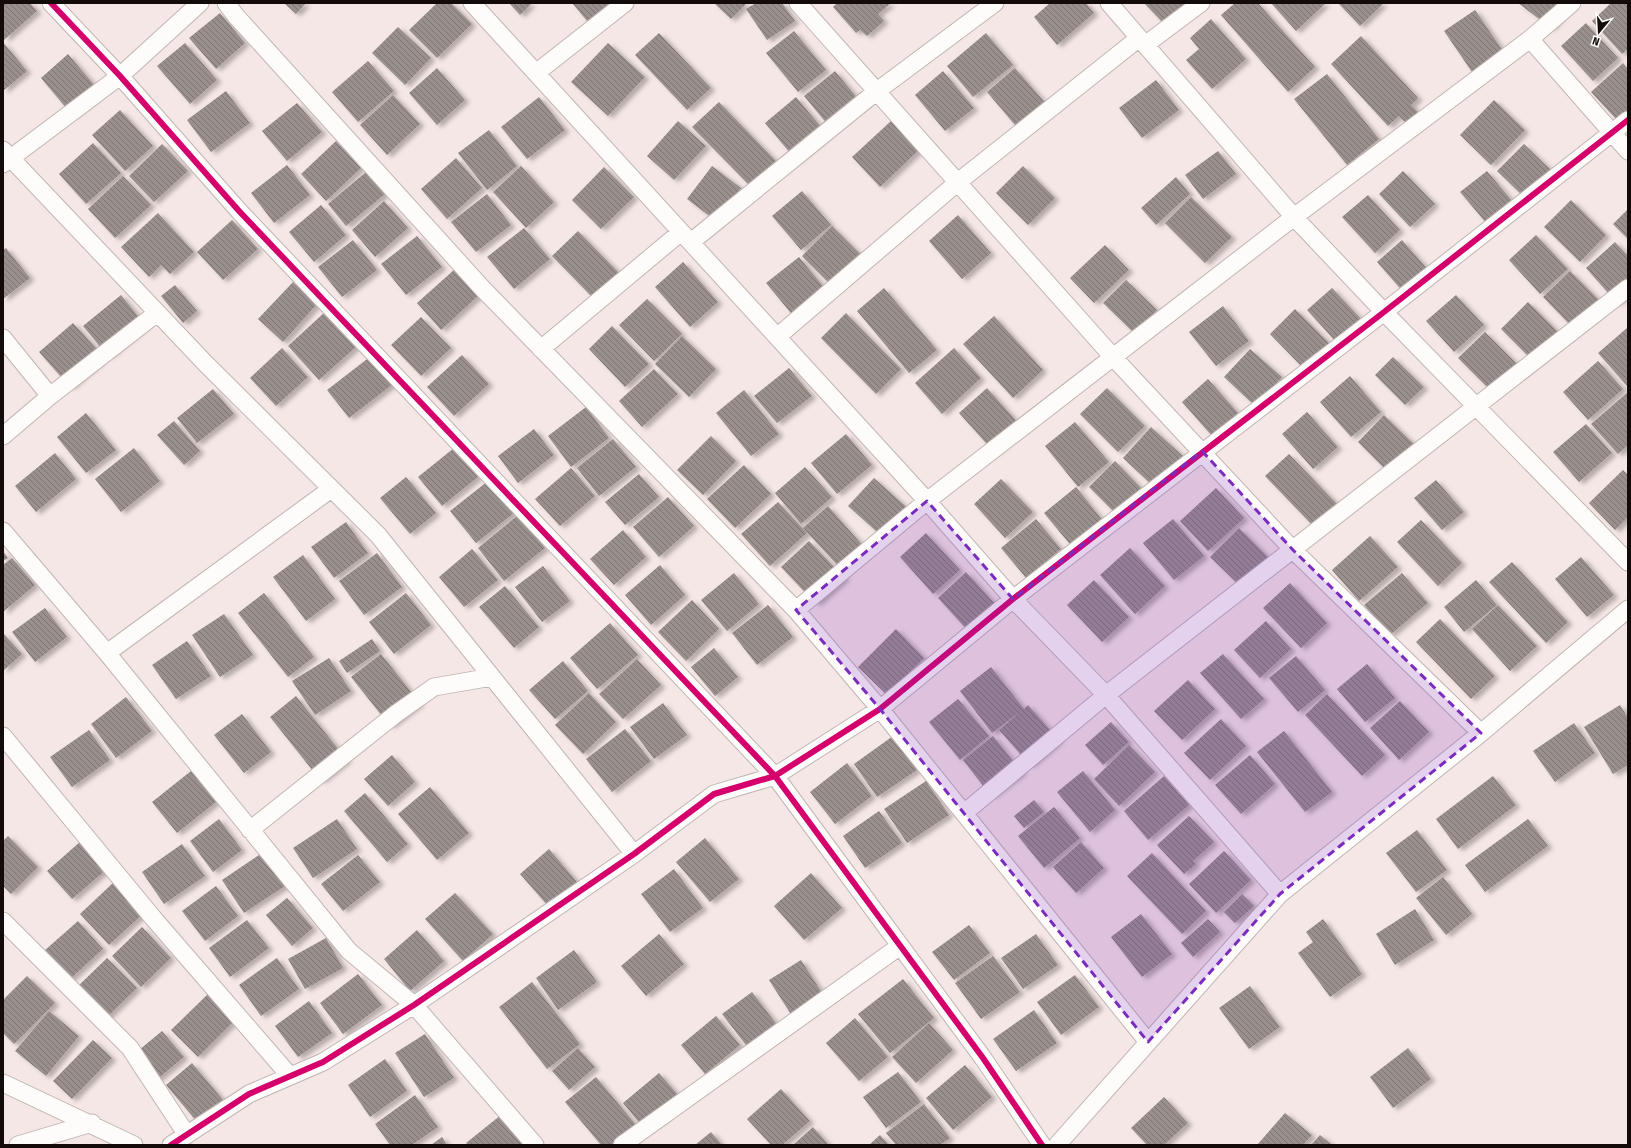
<svg xmlns="http://www.w3.org/2000/svg" width="1631" height="1148" viewBox="0 0 1631 1148" font-family="'Fira Sans Condensed',sans-serif">
  <style>
    .building { fill: url(#building-back-hatch); filter: url(#shadow) }
    .lines { fill: none; stroke-linecap: round; stroke-linejoin: round }
    .street-casing { stroke: #c0b5b4; stroke-width: 19 }
    .street { stroke: #fefbfb; stroke-width: 17 }
    .cycleway-casing { stroke: #fff; stroke-width: 8 }
    .cycleway { stroke: #d6006c; stroke-width: 6 }
    .marked { fill: #7b2cbf; fill-opacity: 0.2; stroke: #7b2cbf; stroke-width: 3; stroke-dasharray: 8 5; stroke-linejoin: round }
  </style>
  <defs>
    <pattern id="building-back-hatch" width="6" height="6" patternUnits="userSpaceOnUse"><rect width="6" height="6" fill="#99908d"/><path d="M-1 5l2 2M0 0l6 6M5-1l2 2" fill="none" stroke="#7c7471"/></pattern>
    <filter id="shadow"><feDropShadow dx="4.5" dy="2.5" stdDeviation="2" flood-color="#0004"/></filter>
  </defs>
  <rect width="100%" height="100%" fill="#f5e7e5"/>
  <path class="building" d="M3,3H30L37,11L4,40Z
    M284,3H306L296,14Z
    M437,3H451L472,24L437,58L409,30Z
    M509,3H532L520,15Z
    M572,3H612L588,22Z
    M714,3H747L731,19Z
    M756,3H782L795,21L767,40L746,9Z
    M837,3H891L878,14L884,21L867,36L860,30L856,33L833,7Z
    M1050,3H1086L1094,13L1057,45L1034,17Z
    M1144,3H1193L1167,27Z
    M1235,3H1258L1315,67L1288,92L1221,15Z
    M1271,3H1326L1296,31Z
    M1338,3H1384L1360,26Z
    M1518,3H1570L1551,28Z
    M1611,3H1628V49L1622,54L1592,21Z
    M1475,10L1505,54L1474,75L1444,31Z
    M220,13L245,43L216,69L189,38Z
    M1211,19L1246,59L1212,89L1186,60L1199,49L1190,38Z
    M1586,23L1618,58L1593,81L1561,46Z
    M398,27L431,58L405,85L372,53Z
    M794,31L826,70L798,92L766,53Z
    M659,33L711,88L687,110L635,55Z
    M986,33L1013,65L973,97L947,66Z
    M1361,36L1418,98L1411,105L1418,112L1406,123L1399,116L1388,126L1331,64Z
    M3,42L27,71L3,91Z
    M185,43L217,80L190,104L157,66Z
    M608,43L645,77L608,116L571,82Z
    M68,54L100,92L72,115L41,78Z
    M368,61L394,91L358,122L332,92Z
    M1623,63L1628,69V110L1617,120L1591,92Z
    M437,68L465,100L437,125L409,93Z
    M1015,68L1048,106L1020,131L987,92Z
    M835,71L859,100L828,125L804,96Z
    M943,71L974,108L945,131L915,95Z
    M1327,74L1379,139L1347,165L1294,99Z
    M1156,80L1179,110L1142,138L1119,108Z
    M226,91L250,123L211,152L187,120Z
    M393,95L420,124L387,155L360,125Z
    M539,97L565,130L527,159L501,127Z
    M796,97L827,134L796,160L765,123Z
    M1494,100L1525,130L1491,165L1460,135Z
    M719,102L777,162L751,187L692,127Z
    M297,103L322,132L287,161L262,131Z
    M120,110L153,146L125,171L92,135Z
    M678,121L706,146L674,180L647,156Z
    M891,121L919,150L880,187L852,157Z
    M489,130L517,166L487,190L458,153Z
    M336,141L361,168L326,201L301,174Z
    M93,143L121,173L86,204L59,174Z
    M162,144L188,171L154,202L129,176Z
    M1524,144L1552,171L1525,198L1497,171Z
    M1218,151L1236,174L1203,199L1185,175Z
    M456,158L482,188L447,219L421,189Z
    M287,165L310,195L274,223L251,193Z
    M521,166L554,202L526,228L493,192Z
    M712,166L741,188L716,221L687,199Z
    M1023,166L1055,198L1028,225L996,193Z
    M604,167L634,197L601,229L572,200Z
    M1403,171L1435,204L1410,227L1379,194Z
    M1487,171L1518,208L1492,230L1460,192Z
    M366,172L385,194L346,226L328,204Z
    M123,176L151,205L115,238L88,209Z
    M1176,177L1190,194L1156,225L1141,208Z
    M802,191L831,225L801,250L772,216Z
    M487,194L511,225L476,252L451,222Z
    M1368,195L1400,230L1375,253L1342,217Z
    M1191,197L1232,237L1205,263L1165,223Z
    M1571,200L1606,235L1580,262L1544,227Z
    M384,201L408,228L375,257L352,230Z
    M321,205L346,235L314,262L289,232Z
    M1628,209V239L1613,224Z
    M158,213L194,252L170,274L161,265L149,277L121,247Z
    M958,215L991,253L962,279L929,241Z
    M232,220L258,249L223,280L197,252Z
    M832,226L864,258L834,288L802,256Z
    M524,228L550,259L514,289L487,257Z
    M578,231L619,273L593,298L552,256Z
    M1536,235L1568,269L1540,294L1509,260Z
    M417,236L442,267L406,295L381,264Z
    M353,240L377,270L342,297L318,267Z
    M1402,240L1431,273L1406,295L1377,262Z
    M1615,242L1628,256V293L1617,303L1586,268Z
    M1105,245L1129,270L1094,303L1070,278Z
    M6,248L30,278L3,299V250Z
    M799,257L827,291L795,318L766,283Z
    M683,262L718,302L690,327L655,287Z
    M455,269L479,295L441,330L417,303Z
    M1570,271L1601,302L1574,329L1543,297Z
    M1126,280L1157,310L1134,333L1103,303Z
    M293,282L317,304L283,342L258,319Z
    M175,285L197,311L183,323L161,296Z
    M884,288L937,350L909,373L857,311Z
    M1332,288L1362,320L1337,343L1307,310Z
    M121,295L145,325L108,356L83,326Z
    M1456,295L1484,325L1454,352L1426,321Z
    M647,299L682,334L654,361L619,325Z
    M1528,302L1559,333L1532,360L1501,329Z
    M1223,306L1249,341L1216,366L1189,332Z
    M1295,309L1329,343L1303,368L1270,334Z
    M326,311L358,345L319,380L288,346Z
    M846,313L901,369L876,394L821,338Z
    M994,316L1043,370L1013,398L963,344Z
    M421,317L451,348L421,376L391,345Z
    M73,323L104,357L70,387L39,352Z
    M612,326L649,364L625,387L589,349Z
    M1627,328L1628,329V387L1598,353Z
    M1485,332L1518,365L1491,391L1458,358Z
    M682,336L716,369L689,397L655,364Z
    M282,348L308,377L276,406L250,378Z
    M954,348L981,378L942,414L915,383Z
    M1250,349L1282,377L1255,406L1224,377Z
    M462,355L489,384L454,416L427,387Z
    M371,356L393,384L349,418L327,390Z
    M1393,357L1424,387L1405,405L1375,375Z
    M1598,361L1623,389L1588,420L1563,392Z
    M789,368L812,396L777,423L754,396Z
    M654,369L678,394L642,427L619,401Z
    M1350,376L1381,412L1351,437L1320,402Z
    M1208,379L1238,413L1212,436L1182,402Z
    M987,388L1022,427L994,452L959,413Z
    M1107,388L1145,426L1118,452L1080,414Z
    M213,389L234,414L197,443L177,418Z
    M744,390L779,434L751,456L716,413Z
    M1628,392V445L1618,454L1591,424Z
    M586,407L609,438L571,467L548,436Z
    M1307,412L1338,447L1313,469L1282,434Z
    M86,413L116,450L86,473L57,437Z
    M1384,415L1416,446L1389,473L1358,442Z
    M174,421L200,451L184,465L157,435Z
    M1075,422L1109,462L1078,487L1045,446Z
    M1586,424L1612,453L1579,482L1553,452Z
    M1151,427L1183,456L1154,487L1123,458Z
    M534,429L554,455L518,483L498,456Z
    M846,434L872,465L837,494L811,463Z
    M711,436L736,461L703,495L677,470Z
    M613,439L636,467L599,496L577,468Z
    M134,448L160,481L121,512L95,479Z
    M454,448L478,477L442,506L418,477Z
    M55,453L76,479L36,512L15,486Z
    M1289,454L1337,504L1313,526L1265,476Z
    M1115,461L1146,493L1120,518L1089,487Z
    M744,465L771,494L735,528L707,499Z
    M805,467L832,497L801,524L775,493Z
    M571,468L595,496L560,526L535,499Z
    M1623,470L1628,475V517L1615,530L1589,503Z
    M639,474L659,497L625,525L605,502Z
    M406,477L436,513L410,534L380,498Z
    M874,478L911,511L885,539L848,506Z
    M1001,479L1033,512L1005,538L974,504Z
    M1436,480L1464,512L1442,530L1414,498Z
    M488,481L514,513L476,543L450,511Z
    M1076,487L1104,522L1073,548L1044,513Z
    M1216,488L1244,518L1208,551L1180,521Z
    M668,497L694,526L659,557L633,527Z
    M778,502L807,533L770,566L741,534Z
    M828,506L865,548L841,569L803,528Z
    M518,515L545,548L504,581L478,548Z
    M1036,519L1061,549L1026,578L1001,548Z
    M1173,519L1204,556L1174,580L1143,543Z
    M1421,520L1462,563L1438,586L1397,542Z
    M346,522L368,553L334,578L311,547Z
    M1239,528L1268,557L1240,586L1210,557Z
    M623,530L646,557L614,585L590,559Z
    M926,533L960,570L933,594L900,557Z
    M1370,536L1398,567L1359,601L1332,570Z
    M809,541L845,578L816,604L781,567Z
    M1130,548L1165,586L1135,614L1100,575Z
    M472,549L498,580L464,607L439,577Z
    M3,551L8,558L3,561Z
    M377,553L402,587L364,615L339,581Z
    M303,555L335,599L306,621L273,577Z
    M1581,557L1614,595L1587,617L1555,579Z
    M12,558L35,585L3,612V565Z
    M1512,562L1568,622L1546,643L1489,582Z
    M660,565L685,595L651,625L625,595Z
    M543,566L570,601L542,622L515,587Z
    M966,572L998,607L970,633L938,598Z
    M734,573L759,604L727,631L701,600Z
    M1402,573L1428,603L1390,635L1364,605Z
    M1094,580L1129,617L1102,642L1067,605Z
    M1476,580L1497,605L1464,632L1444,607Z
    M1290,583L1327,623L1301,648L1263,608Z
    M505,586L539,627L514,648L479,607Z
    M264,593L314,657L288,677L238,613Z
    M406,593L431,625L394,654L369,622Z
    M692,600L719,629L686,661L658,632Z
    M768,605L793,637L757,665L732,633Z
    M1498,605L1537,646L1510,671L1472,629Z
    M45,608L67,637L35,662L12,632Z
    M224,614L253,655L220,677L192,635Z
    M1440,619L1495,676L1471,699L1416,642Z
    M1266,621L1291,649L1260,678L1234,650Z
    M610,623L638,655L597,689L570,658Z
    M896,629L924,658L887,695L858,667Z
    M3,633L22,654L3,671Z
    M372,639L380,651L347,673L339,661Z
    M187,641L211,676L176,699L152,665Z
    M714,648L738,677L715,696L691,667Z
    M381,654L420,703L390,726L351,677Z
    M1223,654L1264,699L1241,719L1200,673Z
    M1296,656L1325,690L1298,712L1269,678Z
    M329,658L351,691L315,715L292,681Z
    M637,659L661,685L623,719L599,694Z
    M563,661L588,691L555,719L529,690Z
    M1367,664L1395,698L1365,722L1337,689Z
    M991,667L1024,709L1028,705L1059,740L1030,765L999,730L1020,712L992,733L960,691Z
    M1188,680L1215,709L1182,740L1154,711Z
    M589,693L616,722L583,754L555,725Z
    M1327,694L1385,755L1362,776L1305,715Z
    M296,696L347,760L321,781L270,717Z
    M126,697L152,731L116,758L91,724Z
    M958,699L989,736L960,760L929,722Z
    M1400,701L1429,732L1399,760L1370,728Z
    M663,703L687,735L654,759L630,727Z
    M1620,705L1628,718V765L1613,774L1584,727Z
    M242,714L271,752L244,773L214,735Z
    M1221,719L1246,746L1210,780L1184,753Z
    M1111,722L1129,742L1103,765L1085,745Z
    M1574,723L1595,753L1555,782L1533,751Z
    M625,729L651,761L612,792L586,759Z
    M89,730L110,760L72,787L50,757Z
    M1284,731L1332,792L1305,812L1257,752Z
    M893,736L917,770L877,797L854,764Z
    M993,736L1022,772L991,796L963,760Z
    M1129,745L1155,772L1119,806L1094,779Z
    M392,755L415,782L388,806L364,779Z
    M1250,755L1275,784L1241,814L1215,785Z
    M847,763L872,796L835,824L810,792Z
    M191,771L216,802L177,833L152,802Z
    M1083,771L1115,810L1090,832L1057,792Z
    M1164,776L1189,805L1148,840L1124,811Z
    M1493,776L1516,805L1458,849L1436,819Z
    M926,781L949,815L907,843L884,809Z
    M430,787L469,833L437,860L398,814Z
    M365,793L408,844L387,862L344,811Z
    M1034,800L1044,812L1024,828L1014,816Z
    M1054,807L1080,838L1044,868L1018,836Z
    M879,811L902,843L865,868L843,836Z
    M1189,816L1214,842L1193,861L1196,864L1184,874L1157,845Z
    M219,819L242,850L213,872L190,841Z
    M337,819L357,849L313,878L293,848Z
    M1528,819L1548,846L1485,892L1465,865Z
    M1417,830L1447,870L1416,892L1386,853Z
    M8,836L38,867L11,894L3,886V841Z
    M705,838L739,879L710,902L676,862Z
    M81,841L107,869L72,899L47,871Z
    M1081,842L1104,868L1076,893L1053,867Z
    M182,844L205,876L164,904L142,872Z
    M549,849L577,882L548,906L520,874Z
    M1224,851L1251,880L1216,913L1189,884Z
    M262,853L285,886L244,913L222,880Z
    M1152,853L1206,911L1182,934L1127,876Z
    M358,855L380,882L343,911L321,884Z
    M674,869L703,908L670,932L641,894Z
    M811,873L842,908L804,940L774,906Z
    M1443,877L1472,914L1446,935L1416,898Z
    M115,881L144,913L109,945L80,914Z
    M216,886L238,916L205,941L182,911Z
    M455,893L493,934L463,961L425,919Z
    M1242,894L1254,906L1235,923L1224,912Z
    M287,898L313,928L292,946L266,915Z
    M1415,909L1434,940L1395,965L1376,934Z
    M1141,914L1172,954L1142,977L1111,937Z
    M1208,919L1220,932L1193,957L1181,943Z
    M1323,919L1362,974L1330,997L1298,953L1313,942L1306,932Z
    M247,920L269,948L230,977L209,948Z
    M78,921L103,949L69,980L44,951Z
    M969,925L990,953L954,980L932,952Z
    M142,927L171,958L141,987L112,956Z
    M417,930L444,961L410,991L384,959Z
    M659,934L684,964L646,996L621,966Z
    M1036,934L1058,965L1023,989L1001,958Z
    M326,938L343,968L305,989L288,959Z
    M574,950L597,982L558,1010L536,978Z
    M993,956L1020,992L981,1019L955,983Z
    M107,958L137,988L103,1021L73,991Z
    M277,958L299,989L261,1016L239,985Z
    M801,960L826,999L794,1019L769,980Z
    M358,974L382,1005L343,1034L320,1003Z
    M1075,975L1099,1007L1061,1035L1037,1002Z
    M27,976L55,1003L14,1044L3,1033V1000Z
    M903,979L934,1018L890,1053L858,1014Z
    M532,982L580,1044L547,1069L499,1007Z
    M1250,986L1280,1027L1249,1049L1219,1008Z
    M752,992L778,1026L749,1049L722,1014Z
    M208,994L234,1021L198,1057L171,1030Z
    M309,1001L332,1033L298,1057L275,1026Z
    M1034,1010L1057,1043L1016,1071L993,1039Z
    M49,1011L79,1036L46,1076L15,1051Z
    M716,1016L740,1045L705,1074L681,1045Z
    M855,1018L888,1057L859,1081L826,1043Z
    M929,1023L953,1050L916,1083L892,1057Z
    M162,1031L184,1057L149,1086L127,1060Z
    M425,1034L454,1078L424,1097L395,1053Z
    M93,1040L112,1058L72,1099L53,1081Z
    M578,1048L595,1067L569,1090L552,1071Z
    M1408,1048L1431,1079L1393,1108L1370,1077Z
    M385,1059L407,1091L370,1117L348,1085Z
    M192,1063L224,1101L198,1123L166,1085Z
    M965,1065L992,1097L953,1130L926,1098Z
    M898,1072L921,1102L886,1128L863,1097Z
    M659,1073L678,1095L642,1126L623,1103Z
    M596,1077L637,1126L614,1145H601L565,1102Z
    M781,1089L810,1121L782,1145H771L747,1119Z
    M415,1095L438,1127L412,1145H390L375,1124Z
    M1164,1097L1188,1123L1164,1145H1147L1131,1128Z
    M924,1104L950,1138L940,1145H896L886,1133Z
    M1285,1113L1312,1135L1303,1145H1257Z
    M501,1115L524,1143L522,1145H468L466,1143Z
    M813,1127L829,1145H793Z
    M711,1132L722,1145H695Z
    M880,1135L889,1145H869Z
    M1320,1135L1332,1145H1311Z
    M442,1137L447,1145H431Z"/>
  <g class="lines">
    <defs>
      <path id="street" d="M51,3L120,76L239,211L775,776L983,1058L1042,1145
        M226,3L236,16L483,289L796,610L880,709L1148,1042
        M472,3L927,501L1013,599L1106,695L1280,894
        M798,3L1113,357L1293,550L1481,733
        M1109,3L1294,217L1384,312L1628,562
        M1530,39L1628,151
        M1145,45L1201,3
        M536,73L625,3
        M3,150L206,364L378,535L634,854
        M3,164L120,76L200,3
        M691,242L877,91L995,3
        M777,337L958,182L1139,38
        M3,338L50,396L157,313
        M541,349L681,232
        M3,436L50,396
        M3,531L107,653L349,951L414,1005L535,1145
        M796,610L927,501L1294,217L1530,39L1572,3
        M107,653L331,489
        M3,736L154,919L290,1076
        M964,813L1106,695L1628,288
        M250,830L397,713L434,687L492,677
        M3,921L130,1048L187,1135
        M3,1083L134,1145
        M18,1145L92,1123
        M171,1145L249,1094L323,1062L414,1005L634,854L714,794L775,776L880,709L1013,599L1384,312L1628,120
        M622,1145L900,946
        M1057,1145L1280,894L1481,733L1628,609"/>
    </defs>
    <use href="#street" class="street-casing"/>
    <use href="#street" class="street"/>
    <defs>
      <path id="cycleway" d="M51,3L120,76L239,211L775,776L983,1058L1042,1145
        M171,1145L249,1094L323,1062L414,1005L634,854L714,794L775,776L880,709L1013,599L1384,312L1628,120"/>
    </defs>
    <use href="#cycleway" class="cycleway-casing"/>
    <use href="#cycleway" class="cycleway"/>
  </g>
  <path class="marked" d="M1202,451L1293,550L1481,733L1280,894L1148,1042L880,709L796,610L927,501L1013,599Z"/>
  <rect width="1631" height="1148" fill="none" stroke="#130b0a" stroke-width="8"/>
  <g transform="translate(1599 32) rotate(198)" stroke="#ffffff" stroke-width="3" paint-order="stroke">
  <path d="M0-3L7 15L0 10L-7 15Z" fill="#130b0a"/>
  <text y="-6" font-size="11" font-weight="bold" text-anchor="middle" fill="#130b0a">N</text>
  </g>
</svg>
